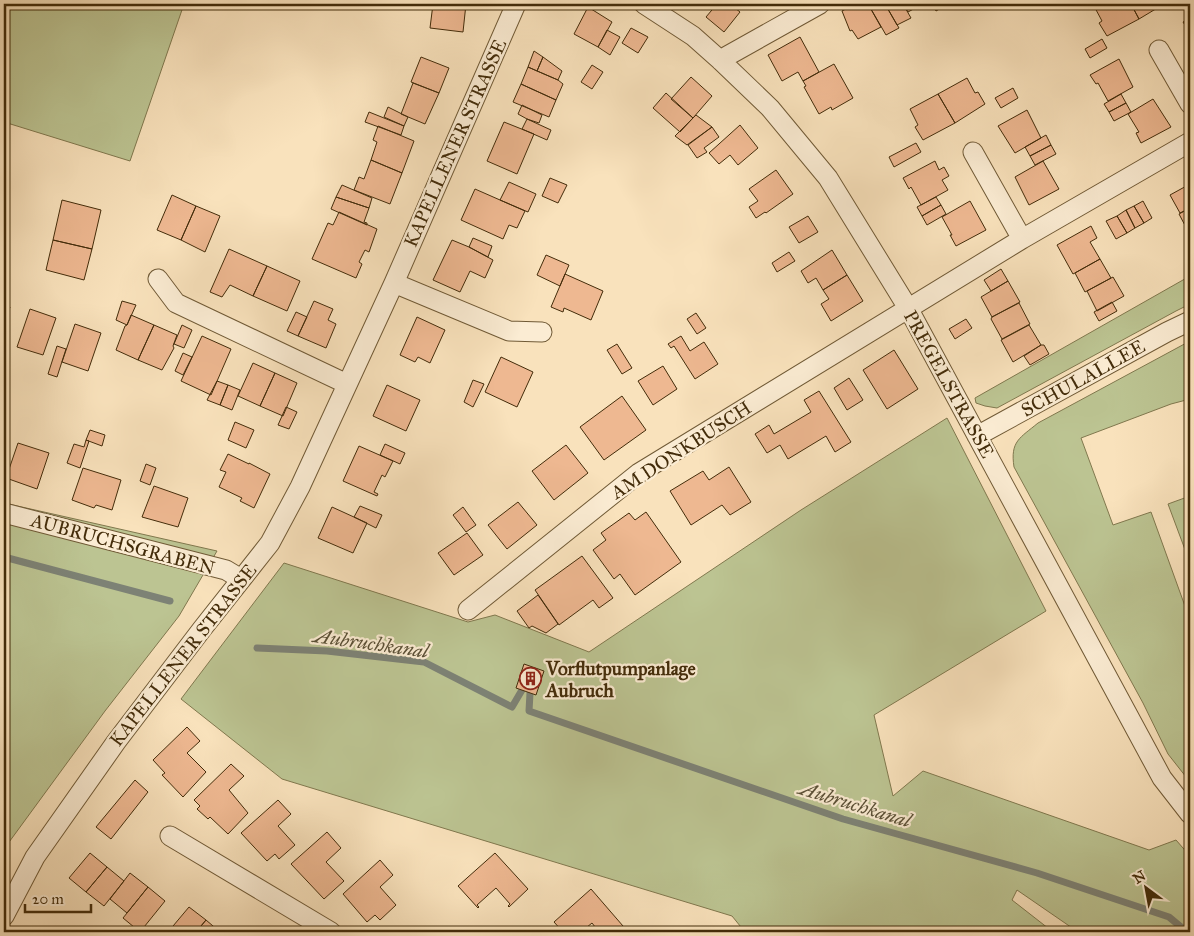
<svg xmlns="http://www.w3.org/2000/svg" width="1194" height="936" viewBox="0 0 1194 936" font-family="'IM FELL Great Primer',serif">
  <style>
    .green { fill: #bcc492; stroke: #80784e }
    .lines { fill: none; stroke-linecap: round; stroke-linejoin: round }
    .stream { stroke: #7d8275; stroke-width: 7 }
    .building { fill: #eeb891; stroke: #432c0a }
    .street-casing { stroke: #705a36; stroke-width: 21 }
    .street { stroke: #fbecd3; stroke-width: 19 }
    .labels { text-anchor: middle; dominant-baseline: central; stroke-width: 4.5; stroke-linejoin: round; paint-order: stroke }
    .street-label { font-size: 19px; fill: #432c0a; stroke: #fbecd3 }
    .poi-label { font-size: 19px; font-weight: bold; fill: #432c0a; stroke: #fbecd3; text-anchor: start }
    .water-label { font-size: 20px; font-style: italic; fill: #5b5036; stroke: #fbecd3 }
  </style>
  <rect width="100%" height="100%" fill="#f9e2bc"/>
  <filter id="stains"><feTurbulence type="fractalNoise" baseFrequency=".004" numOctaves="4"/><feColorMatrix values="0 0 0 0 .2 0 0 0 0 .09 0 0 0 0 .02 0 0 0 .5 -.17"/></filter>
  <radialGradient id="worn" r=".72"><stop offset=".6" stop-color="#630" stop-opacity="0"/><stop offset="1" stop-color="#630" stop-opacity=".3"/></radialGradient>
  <path class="green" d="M4,4H184L130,161L4,122Z
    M1190,276V304L1176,311L997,408L985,406L976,403L975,398Z
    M1190,341V399L1171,404L1081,438L1113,525L1151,512L1190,620V782L1168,754L1143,703L1014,467C1010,441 1020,438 1038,423Z
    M947,418L1046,611L874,715L893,796L923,771L1149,850L1176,840L1190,856V932H1078L1017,890L1012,900L1053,932H745L732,916L282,779L181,699L284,563L468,622L495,615L589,652L801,510Z
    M1190,496V563L1168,504Z
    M4,503L217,551L179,616L105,711L4,849Z"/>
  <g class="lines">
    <path class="stream" d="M4,557L170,601
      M257,648L327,651L424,662L512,707L522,690
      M530,693L529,711L843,819L1037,873L1169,917L1187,932"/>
  </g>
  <path class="building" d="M433,4H466L463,32L430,28Z
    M717,4H730L740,12L724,32L706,17Z
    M855,4H868L881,27L858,39L852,30L850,31L842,11Z
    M881,4H885L899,28L886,35L871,9Z
    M885,4H903L911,18L897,25Z
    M903,4H918L919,6L908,12Z
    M932,4H948L936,11Z
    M1098,4H1131L1139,19L1107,36L1099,23L1102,21L1094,6Z
    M1131,4H1164L1139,19Z
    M588,7L612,22L598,47L574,34Z
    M1190,18V33L1183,22Z
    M631,28L648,37L638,53L622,43Z
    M607,30L620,37L610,55L598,47Z
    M800,37L819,72L803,81L798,72L782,81L768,55Z
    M1102,39L1107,48L1090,58L1085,49Z
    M534,51L543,57L537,71L528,67Z
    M421,57L449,68L439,93L411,82Z
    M543,57L562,71L558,80L537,71Z
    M1119,59L1133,87L1108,101L1098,83L1096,84L1090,75Z
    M834,64L853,98L832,110L831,107L819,114L804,87L806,86L803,81Z
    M592,65L603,72L592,89L581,82Z
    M528,67L558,80L563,84L556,100L521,84Z
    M691,77L712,96L693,118L671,99Z
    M967,78L975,93L978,92L985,104L955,123L938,94Z
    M413,83L439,93L425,124L401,114Z
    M521,84L556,100L549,117L513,102Z
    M1013,88L1018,98L1001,108L995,98Z
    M666,93L693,118L680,132L653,108Z
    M938,94L955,123L923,140L915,127L918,125L910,109Z
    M1121,94L1126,103L1109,112L1104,104Z
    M1153,99L1171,127L1141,143L1136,133L1139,132L1128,114Z
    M1126,103L1131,112L1114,121L1109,112Z
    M522,105L542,115L539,123L527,119L518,114Z
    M388,107L408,117L404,126L384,117Z
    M1027,110L1041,138L1015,153L998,126Z
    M369,112L404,126L401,135L365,122Z
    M696,115L712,127L687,145L675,136Z
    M527,119L551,130L547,140L522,129Z
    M504,122L534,134L517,174L487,161Z
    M740,125L758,148L738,165L730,155L719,164L709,153Z
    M378,126L414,141L402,173L371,160L377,142L373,140Z
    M712,127L719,137L704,148L707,152L697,158L688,145Z
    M1046,135L1051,145L1030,156L1025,147Z
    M916,143L921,152L894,167L889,157Z
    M1051,145L1056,154L1035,165L1030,156Z
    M371,160L402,173L390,204L354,190L359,177L364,179Z
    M935,161L939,170L944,167L949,176L942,180L948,190L921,205L911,187L909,189L903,178Z
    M1043,161L1059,189L1029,205L1015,177Z
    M776,170L793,194L766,213L765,212L756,218L749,207L758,201L749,189Z
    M550,178L567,185L558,203L542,196Z
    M509,182L536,194L528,212L500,200Z
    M1190,184V208L1180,213L1170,195Z
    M342,185L372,198L369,208L336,197Z
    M475,189L525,211L517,228L509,225L503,239L461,220Z
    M172,195L196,206L181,240L157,230Z
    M336,197L369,208L364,222L367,223V225L331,209Z
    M936,197L941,205L922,216L917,207Z
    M62,200L101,210L92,249L53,240Z
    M970,201L986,230L956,246L950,235H952L942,217Z
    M1143,201L1152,218L1144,223L1134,206Z
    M941,205L946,214L927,225L922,216Z
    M196,206L220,216L205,252L181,240Z
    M1134,206L1144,223L1135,228L1126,210Z
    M1190,208V233H1189L1179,214Z
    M1126,210L1135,228L1127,233L1117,216Z
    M339,212L377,229L369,252L365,250L359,262L362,264L356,278L312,259L328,223L333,225Z
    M808,216L818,232L799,243L789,227Z
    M1117,216L1127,233L1116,239L1106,221Z
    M1091,226L1097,238L1090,242L1100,259L1073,274L1057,245Z
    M473,238L492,246L488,257L469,247Z
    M53,240L92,249L84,280L46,270Z
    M452,240L469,247L493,260L485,278L470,271L460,292L433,280Z
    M229,249L267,266L253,296L230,285L222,297L210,292Z
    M832,250L847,275L823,290L816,278L808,283L801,271Z
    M789,252L795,261L777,272L772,263Z
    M546,255L569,265L560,286L537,275Z
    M1100,259L1111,278L1085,292L1075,273Z
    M267,266L300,281L287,311L253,296Z
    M1001,269L1008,281L991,291L984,280Z
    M565,274L603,291L591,320L564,308L563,312L551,307Z
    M847,275L863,301L831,321L821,304L829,299L823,290Z
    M1113,277L1124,296L1097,311L1087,291Z
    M1008,281L1020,302L992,317L981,297Z
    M122,301L136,305L127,325L116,320Z
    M314,301L333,309L328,320L336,324L326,348L298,336Z
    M1112,302L1117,311L1099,321L1094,312Z
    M1019,303L1030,324L1002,339L991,319L992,317Z
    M4,305L10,307L4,324Z
    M30,309L56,318L43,355L17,347Z
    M296,312L307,317L298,336L287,331Z
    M696,313L706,328L697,334L687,319Z
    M131,315L154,325L138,360L116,350L125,326L127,325Z
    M417,317L445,330L430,363L418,357L415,362L400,355Z
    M966,319L972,328L955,339L949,329Z
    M75,324L101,333L88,371L62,362Z
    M154,325L177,335L173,346L174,348L162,370L138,360Z
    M182,325L192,330L184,348L174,344Z
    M1029,325L1041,345L1013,362L1001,340Z
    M202,336L231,349L211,395L181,381Z
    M681,336L690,351L704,342L718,364L695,379L674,346L671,348L668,344Z
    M617,344L632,368L622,374L607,350Z
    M1041,345H1044L1049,354L1030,365L1024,356Z
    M57,346L66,349L57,377L48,374Z
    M894,350L918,389L887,409L863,370Z
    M183,353L192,357L183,375L175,371Z
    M501,357L533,372L517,407L485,392Z
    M253,363L275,373L260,406L238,396Z
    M663,366L677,389L653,405L638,381Z
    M275,373L297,383L283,416L260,406Z
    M849,378L863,400L847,410L834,388Z
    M473,380L484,384L473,407L464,402Z
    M217,381L228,385L220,405L207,400Z
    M228,385L240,390L232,410L220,405Z
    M387,385L420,400L406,431L373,416Z
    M819,391L851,442L835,452L826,436L788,459L780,445L767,453L755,434L769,425L774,434L811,412L804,400Z
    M622,396L646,430L604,460L580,427Z
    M286,407L297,412L289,429L278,425Z
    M235,422L254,430L246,448L228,440Z
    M90,430L105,435L102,446L86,440Z
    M86,440L89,441L80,468L67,463L74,444L84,447Z
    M18,443L49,453L37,489L6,478Z
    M385,444L405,453L400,464L380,455Z
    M566,445L588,473L554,500L532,471Z
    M359,446L393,461L385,477L382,475L374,492L378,494L377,496L343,481Z
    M228,454L249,464V463L270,474L254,508L240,501L242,498L219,487L226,472L220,470Z
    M146,464L156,468L150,485L140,481Z
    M729,467L751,502L730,515L722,505L691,525L670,491L703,471L709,480Z
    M83,468L121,480L112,510L96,505L94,508L72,500Z
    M154,486L188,498L178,527L142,517Z
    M518,502L537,525L507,549L488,525Z
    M360,506L382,515L376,528L354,517Z
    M332,507L367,523L353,553L318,538Z
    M463,507L476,525L466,532L453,515Z
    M646,512L681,562L635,595L620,574L614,579L593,550L606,540L601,533L629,513L635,520Z
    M467,533L483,555L454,575L438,553Z
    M582,556L613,598L599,608L593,600L559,625L535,590Z
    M538,595L558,624L546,633L532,626L529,628L517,611Z
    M524,664L544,671L536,695L516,688Z
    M187,727L200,741L187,753L206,772L183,797L162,775L165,773L153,760Z
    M231,764L244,776L229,790L248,813L228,834L210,817L208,819L197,809L200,806L194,800Z
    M135,780L148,792L111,839L96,827Z
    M278,800L291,814L278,826L295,845L279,859L275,854L267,861L241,833Z
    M327,832L341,848L326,862L344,881L324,899L291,864Z
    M90,853L107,867L86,892L69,878Z
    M495,853L528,889L509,907L508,906L510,904L496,888L477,905L479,907L478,908L458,886Z
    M380,860L393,875L380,887L396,905L380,920L375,915L367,922L343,894Z
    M107,867L124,881L104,906L86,892Z
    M130,873L148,887L127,913L110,899Z
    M148,887L165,901L140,932L123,918Z
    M591,889L623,926L616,932H599L592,923L581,932H563L554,922Z
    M189,907L206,920L196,932H168Z
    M206,920L220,932H196Z
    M229,927L236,932H225Z"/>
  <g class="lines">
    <defs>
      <path id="street" d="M644,4L693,36L720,60L770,108L828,178L908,308L1162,778L1190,814
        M1159,50L1190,104
        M720,60L820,4
        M973,152L1022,239
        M158,279L176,303L347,384
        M394,283L509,331L542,332
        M977,436L1167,332L1190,321
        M4,513L226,570L241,579
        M468,610L639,473L1022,239L1190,142
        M170,836L331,932
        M4,916L35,857L116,742L202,629L270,543L300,487L394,283L516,4"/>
    </defs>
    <use href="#street" class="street-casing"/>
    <use href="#street" class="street"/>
  </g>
  <defs>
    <symbol id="building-ring" viewBox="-11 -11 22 22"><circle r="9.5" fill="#fbecd3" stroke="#8f2418" stroke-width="1.5"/><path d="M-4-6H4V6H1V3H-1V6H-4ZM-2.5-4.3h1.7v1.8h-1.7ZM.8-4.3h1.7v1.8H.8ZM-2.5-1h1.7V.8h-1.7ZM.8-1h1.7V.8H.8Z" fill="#8f2418"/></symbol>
  </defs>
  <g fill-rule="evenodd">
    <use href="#building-ring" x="518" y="666" width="25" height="25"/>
  </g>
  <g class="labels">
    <g class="street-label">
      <text transform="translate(455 143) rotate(-66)">KAPELLENER STRASSE</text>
      <text transform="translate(1083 378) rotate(-29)">SCHULALLEE</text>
      <text transform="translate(949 384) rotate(61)">PREGELSTRASSE</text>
      <text transform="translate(681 450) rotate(-33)">AM DONKBUSCH</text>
      <text transform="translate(123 544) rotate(15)">AUBRUCHSGRABEN</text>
      <text transform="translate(183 655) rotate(-52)">KAPELLENER STRASSE</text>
    </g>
    <g class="poi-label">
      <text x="546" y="668">Vorflutpumpanlage<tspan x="546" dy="22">Aubruch</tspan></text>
    </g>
    <g class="water-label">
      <text transform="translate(371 643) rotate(8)">Aubruchkanal</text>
      <text transform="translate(855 804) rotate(17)">Aubruchkanal</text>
    </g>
  </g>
  <rect width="1194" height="936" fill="none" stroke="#f9e2bc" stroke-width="20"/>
  <rect x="5" y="5" width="1184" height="926" fill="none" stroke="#432c0a" stroke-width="2.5"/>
  <rect x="10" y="10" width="1174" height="916" fill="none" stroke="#432c0a"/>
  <g transform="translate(1146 888) rotate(328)" stroke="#fbecd3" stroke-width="4" paint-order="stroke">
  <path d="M0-4L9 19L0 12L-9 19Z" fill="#432c0a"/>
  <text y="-8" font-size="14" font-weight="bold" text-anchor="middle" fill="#432c0a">N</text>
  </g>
  <path d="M25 904v8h66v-8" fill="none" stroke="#432c0a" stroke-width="2.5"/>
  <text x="32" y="904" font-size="15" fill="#432c0a" stroke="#fbecd3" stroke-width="4" paint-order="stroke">20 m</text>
  <rect width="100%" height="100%" filter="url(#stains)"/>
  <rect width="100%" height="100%" fill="url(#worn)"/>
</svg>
